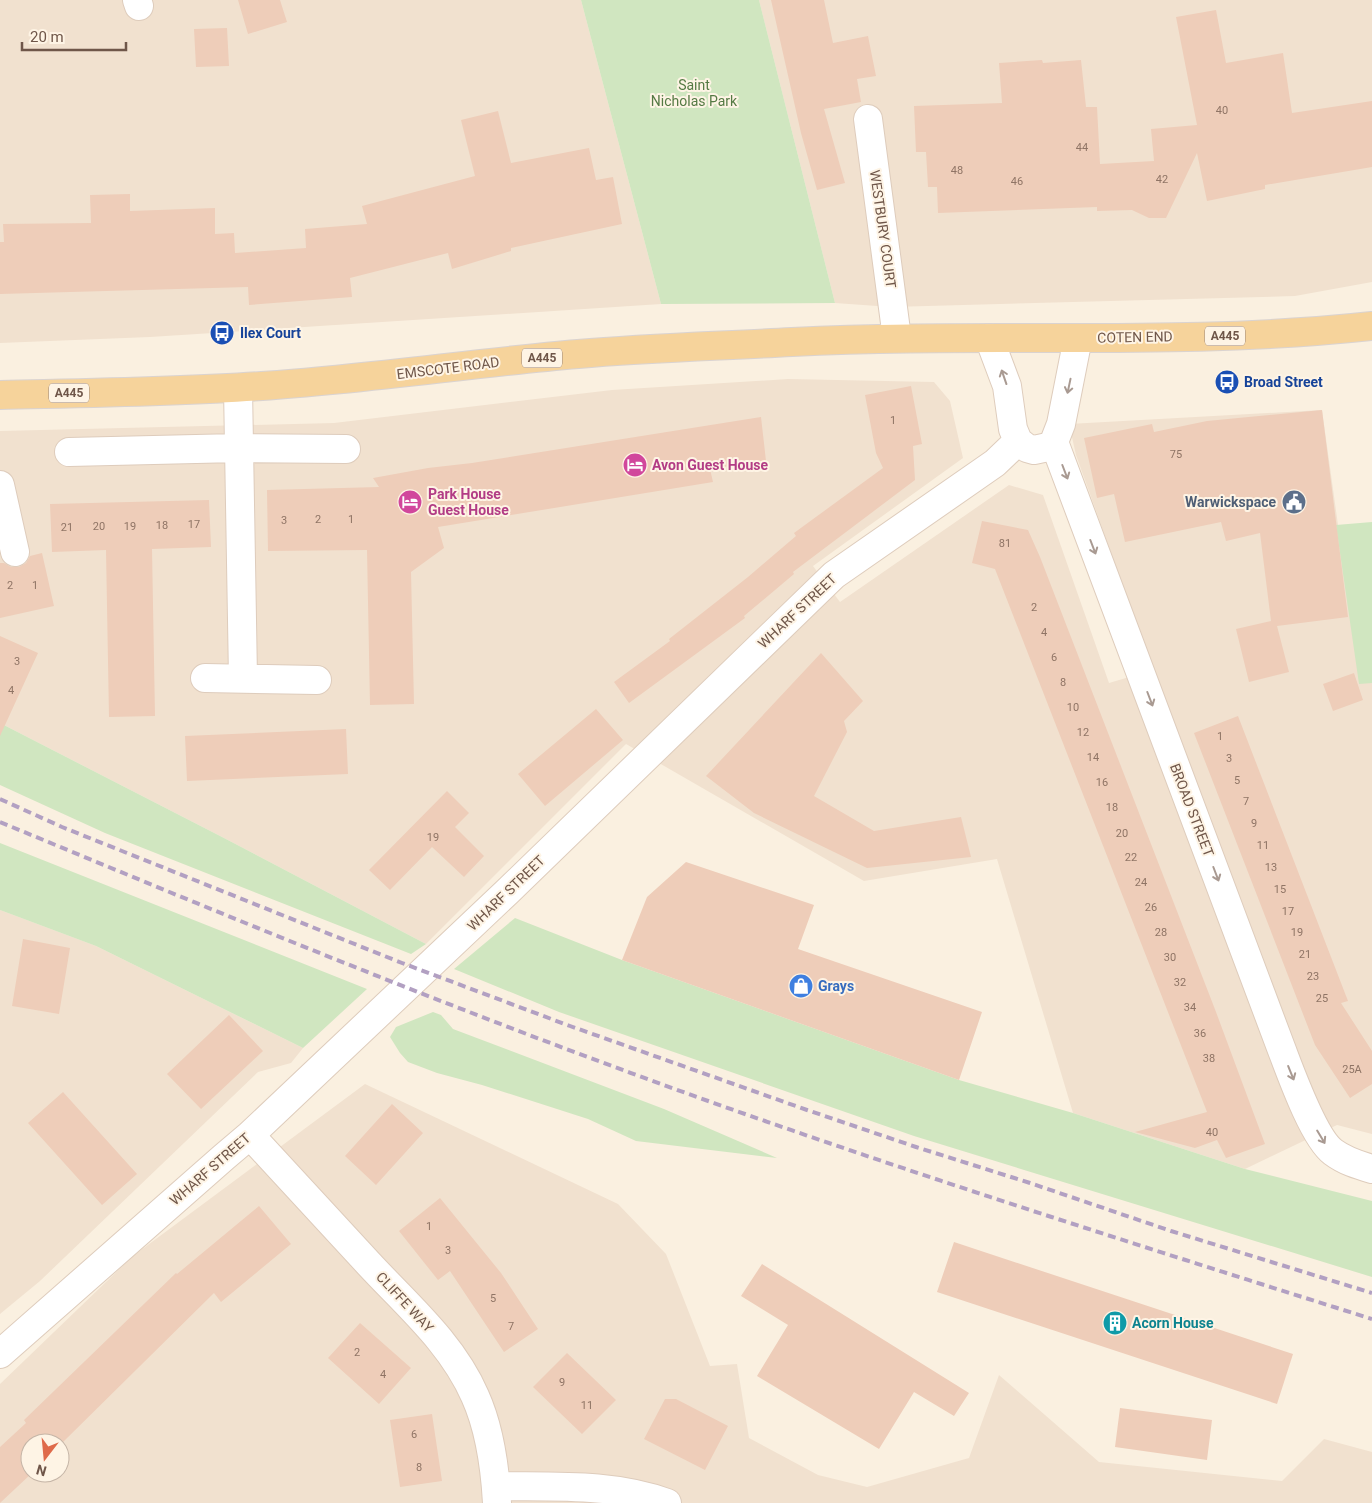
<svg xmlns="http://www.w3.org/2000/svg" width="1372" height="1503" viewBox="0 0 1372 1503" font-family="Roboto,sans-serif">
  <style>
    .residential { fill: #f1e1cf; fill-rule: evenodd }
    .green { fill: #d0e6c0 }
    .building { fill: #eecdb9 }
    .lines { fill: none; stroke-linecap: round; stroke-linejoin: round }
    .street-casing { stroke: #deccbc; stroke-width: 30 }
    .primary-casing { stroke: #dad3d0; stroke-width: 30 }
    .street { stroke: #fff; stroke-width: 28 }
    .primary { stroke: #f6d39b; stroke-width: 28 }
    .rail { stroke: #b2a0c2; stroke-width: 4; stroke-dasharray: 8 5; stroke-linecap: butt }
    .oneway { stroke: #a99a92 }
    .labels { text-anchor: middle; dominant-baseline: central; stroke-width: 4; stroke-linejoin: round; paint-order: stroke }
    .number-label { font-size: 11px; fill: #8f7465 }
    .shield { fill: #fef4e5; stroke: #9a8578; stroke-width: 1 }
    .shield-label { font-size: 12px; font-weight: bold; fill: #6f5649 }
    .park-label { font-size: 14px; fill: #557a44; stroke: #fef4e5 }
    .street-label { font-size: 14px; fill: #6f5649; stroke: #fef4e5 }
    .transit-label { font-size: 14px; font-weight: bold; fill: #164399; stroke: #fef4e5; text-anchor: start }
    .hotel-label { font-size: 14px; font-weight: bold; fill: #b23c85; stroke: #fef4e5; text-anchor: start }
    .service-label { font-size: 14px; font-weight: bold; fill: #4e5e75; stroke: #fef4e5; text-anchor: end }
    .shop-label { font-size: 14px; font-weight: bold; fill: #366cbe; stroke: #fef4e5; text-anchor: start }
    .culture-label { font-size: 14px; font-weight: bold; fill: #0d838f; stroke: #fef4e5; text-anchor: start }
  </style>
  <rect width="100%" height="100%" fill="#faf0e0"/>
  <path class="residential" d="M0,0H581L661,304L150,337L0,343Z
    M759,0H1372V282L1295,296L891,307L835,303Z
    M788,379L934,382L950,401L963,458L813,566L840,602L1009,485L1043,495L1109,683L1153,670L1076,455L1069,424L1322,410L1360,683H1372V1134L1337,1125L1245,1169L1073,1113L997,859L864,881L626,744L426,944L224,838L0,723V431L334,423L612,390Z
    M0,910L96,946L303,1048L291,1063L258,1072L40,1281L0,1314Z
    M365,1084L618,1204L666,1254L710,1366L737,1364L749,1438L818,1475L867,1487L969,1458L999,1375L1099,1462L1282,1481L1324,1439L1372,1452V1503H0V1384L133,1256ZM30,1443H60V1473H30Z"/>
  <path class="green" d="M581,0H759L835,303L661,304Z
    M1372,522V683L1359,684L1336,525Z
    M0,723L224,838L426,944L411,954L105,833L0,785Z
    M0,843L367,989L303,1048L96,946L0,910Z
    M515,918L622,960L959,1080L1073,1113L1245,1169L1372,1201V1277L914,1136L559,1012L454,969Z
    M433,1012L441,1015L453,1029L664,1109L777,1158L636,1141L588,1119L482,1085L437,1073L408,1062L400,1053L390,1037L396,1027Z"/>
  <path class="building" d="M238,0H280L287,22L248,34Z
    M771,0H824L833,43L868,36L876,76L857,79L861,102L824,109L845,183L817,190L801,133Z
    M1216,10L1226,63L1283,53L1292,113L1372,101V167L1265,185V189L1207,201L1197,153L1166,218H1149L1132,210L1097,211V207L938,213L937,187H928L926,152H916L914,106L1002,103L999,63L1042,60L1043,63L1081,60L1086,107H1097L1100,164L1154,161L1151,129L1197,125L1176,17Z
    M227,28L229,66L196,67L194,29Z
    M498,111L511,163L589,148L596,180L613,177L622,224L511,248V251L452,269L448,253L350,278L352,297L249,305L248,287L0,294V242H4L3,224L91,223L90,195L130,194V211L215,208V234L234,233L235,253L306,248L305,229L367,224L362,206L475,176L461,120Z
    M911,386L922,444L913,446L915,480L793,572L794,574L744,616L745,618L629,703L614,682L670,641L669,639L748,577L796,536L794,533L883,468L876,453L865,395Z
    M1322,410L1348,617L1277,626L1289,672L1249,682L1236,629L1271,621L1260,533L1226,541L1221,522L1125,542L1114,494L1097,498L1084,438L1152,424L1154,432L1207,421Z
    M761,417L766,461L710,469L713,482L438,527L444,548L411,572L414,704L370,705L367,550L268,551L267,490L379,487L373,478L428,468L472,463Z
    M209,500L211,547L152,549L155,716L109,717L106,550L52,552L50,504Z
    M982,521L1028,530L1040,557L1216,1012L1265,1144L1226,1158L1217,1140L1195,1148L1135,1132L1207,1112L995,569L972,563Z
    M42,553L54,606L0,618V563H4L11,567H19L26,563L30,556Z
    M0,636L38,653L0,736Z
    M821,653L863,701L844,721L847,732L814,796L874,831L961,817L971,857L867,868L754,813L706,776Z
    M1354,673L1363,700L1333,711L1323,684Z
    M596,709L623,740L545,806L518,774Z
    M1238,716L1348,1001L1341,1003L1372,1051V1084L1350,1098L1315,1045L1194,733Z
    M346,729L348,774L187,781L185,736Z
    M447,791L469,813L455,827L484,856L464,877L432,847L390,890L369,870Z
    M686,862L814,905L798,949L982,1012L959,1080L622,960L647,897Z
    M23,939L70,948L59,1014L12,1006Z
    M229,1015L263,1051L201,1109L167,1074Z
    M63,1092L137,1174L102,1205L28,1123Z
    M392,1104L423,1133L376,1185L345,1156Z
    M440,1198L501,1273L538,1329L504,1352L450,1271L438,1280L399,1231Z
    M259,1206L291,1244L221,1302L214,1293L60,1445V1443H30V1473H32L0,1503V1447L26,1423L24,1420L176,1273L177,1274Z
    M954,1242L1293,1354L1277,1404L937,1292Z
    M762,1264L969,1393L954,1416L914,1392L879,1449L757,1376L788,1325L741,1296Z
    M360,1323L411,1368L379,1404L328,1358Z
    M567,1353L616,1400L582,1434L533,1387Z
    M665,1399H676L728,1426L705,1470L644,1439Z
    M1120,1408L1212,1420L1207,1460L1115,1447Z
    M432,1414L442,1481L400,1487L390,1420Z"/>
  <g class="lines">
    <defs>
      <path id="street" d="M137,0L139,6
        M868,119L897,338
        M989,338L1007,386L1013,429L1018,441L1027,448L1034,450L1048,447L1054,442L1061,424L1078,338
        M238,388L243,678
        M1054,442L1280,1045C1290,1071 1313,1137 1333,1152C1345,1161 1358,1165 1372,1169
        M69,452L238,448L346,449
        M0,485L15,552
        M205,678L317,680
        M250,1135C290,1178 329,1221 369,1264C407,1305 452,1343 475,1396C490,1429 495,1467 497,1503
        M0,1354L224,1157L250,1135L507,892L834,575L995,463L1018,441
        M496,1486C553,1487 613,1483 667,1503"/>
      <path id="primary" d="M0,395C87,393 175,392 262,386C368,379 473,363 578,354C649,348 721,346 792,342C985,332 1179,347 1372,326"/>
    </defs>
    <use href="#street" class="street-casing"/>
    <use href="#primary" class="primary-casing"/>
    <use href="#street" class="street"/>
    <use href="#primary" class="primary"/>
    <path class="rail" d="M0,799L62,827L402,963L570,1026L807,1110L916,1147L1030,1183L1171,1231L1372,1293
      M0,822C253,927 506,1031 765,1121C966,1191 1169,1255 1372,1319"/>
  </g>
  <defs><path id="oneway-shaft" d="M-6 0H5M1.5-3L5.5 0L1.5 3" fill="none" stroke-width="1.6" stroke-linecap="round" stroke-linejoin="round" transform="scale(1.25)"/></defs>
  <g class="oneway">
    <use href="#oneway-shaft" transform="translate(1004 377) rotate(-109)"/>
    <use href="#oneway-shaft" transform="translate(1069 386) rotate(102)"/>
    <use href="#oneway-shaft" transform="translate(1065 472) rotate(69)"/>
    <use href="#oneway-shaft" transform="translate(1093 547) rotate(69)"/>
    <use href="#oneway-shaft" transform="translate(1150 699) rotate(69)"/>
    <use href="#oneway-shaft" transform="translate(1216 874) rotate(69)"/>
    <use href="#oneway-shaft" transform="translate(1291 1073) rotate(68)"/>
    <use href="#oneway-shaft" transform="translate(1321 1137) rotate(59)"/>
  </g>
  <defs>
    <symbol id="bus-disc" viewBox="-11 -11 22 22"><circle r="9.5" fill="#1a4fb4" stroke="#fef4e5"/><path d="M-5-6H5V4H4V6H2V4H-2V6H-4V4H-5ZM-3.5-4V0h7V-4ZM-3.5 1.2v1.5H-2V1.2ZM2 1.2v1.5H3.5V1.2Z" fill="#fff"/></symbol>
    <symbol id="hotel-disc" viewBox="-11 -11 22 22"><circle r="9.5" fill="#d1479c" stroke="#fef4e5"/><path d="M-6-4.5h1.5V1H6V5H4.5V3h-9V5H-6ZM-4 0a1.8 1.8 0 1 1 3.6 0ZM.5 0V-2.5h3Q6-2.5 6 0Z" fill="#fff"/></symbol>
    <symbol id="civic-disc" viewBox="-11 -11 22 22"><circle r="9.5" fill="#5c6f8a" stroke="#fef4e5"/><path d="M-.6-6.5H3V-4.5H.6V-3L4-1V1h2V6H-6V1h2V-1L-.6-3ZM-1.2 2.5V6h2.4V2.5Z" fill="#fff"/></symbol>
    <symbol id="shop-disc" viewBox="-11 -11 22 22"><circle r="9.5" fill="#3f7fe0" stroke="#fef4e5"/><path d="M-5-2.5h2.3a2.7 3.5 0 0 1 5.4 0H5L5.5 6h-11ZM-1.5-2.5h3a1.5 2.3 0 0 0-3 0Z" fill="#fff"/></symbol>
    <symbol id="building-disc" viewBox="-11 -11 22 22"><circle r="9.5" fill="#0f9aa8" stroke="#fef4e5"/><path d="M-4-6H4V6H1V3H-1V6H-4ZM-2.5-4.3h1.7v1.8h-1.7ZM.8-4.3h1.7v1.8H.8ZM-2.5-1h1.7V.8h-1.7ZM.8-1h1.7V.8H.8Z" fill="#fff"/></symbol>
  </defs>
  <g fill-rule="evenodd">
    <use href="#bus-disc" x="208" y="319" width="28" height="28"/>
    <use href="#bus-disc" x="1213" y="368" width="28" height="28"/>
    <use href="#hotel-disc" x="621" y="451" width="28" height="28"/>
    <use href="#hotel-disc" x="396" y="488" width="28" height="28"/>
    <use href="#civic-disc" x="1280" y="488" width="28" height="28"/>
    <use href="#shop-disc" x="787" y="972" width="28" height="28"/>
    <use href="#building-disc" x="1101" y="1309" width="28" height="28"/>
  </g>
  <g class="labels">
    <g class="number-label">
      <text x="1222" y="110">40</text>
      <text x="1082" y="147">44</text>
      <text x="957" y="170">48</text>
      <text x="1162" y="179">42</text>
      <text x="1017" y="181">46</text>
      <text x="893" y="420">1</text>
      <text x="1176" y="454">75</text>
      <text x="318" y="519">2</text>
      <text x="351" y="519">1</text>
      <text x="284" y="520">3</text>
      <text x="194" y="524">17</text>
      <text x="162" y="525">18</text>
      <text x="99" y="526">20</text>
      <text x="130" y="526">19</text>
      <text x="67" y="527">21</text>
      <text x="1005" y="543">81</text>
      <text x="10" y="585">2</text>
      <text x="35" y="585">1</text>
      <text x="1034" y="607">2</text>
      <text x="1044" y="632">4</text>
      <text x="1054" y="657">6</text>
      <text x="17" y="661">3</text>
      <text x="1063" y="682">8</text>
      <text x="11" y="690">4</text>
      <text x="1073" y="707">10</text>
      <text x="1083" y="732">12</text>
      <text x="1220" y="736">1</text>
      <text x="1093" y="757">14</text>
      <text x="1229" y="758">3</text>
      <text x="1237" y="780">5</text>
      <text x="1102" y="782">16</text>
      <text x="1246" y="801">7</text>
      <text x="1112" y="807">18</text>
      <text x="1254" y="823">9</text>
      <text x="1122" y="833">20</text>
      <text x="433" y="837">19</text>
      <text x="1263" y="845">11</text>
      <text x="1131" y="857">22</text>
      <text x="1271" y="867">13</text>
      <text x="1141" y="882">24</text>
      <text x="1280" y="889">15</text>
      <text x="1151" y="907">26</text>
      <text x="1288" y="911">17</text>
      <text x="1161" y="932">28</text>
      <text x="1297" y="932">19</text>
      <text x="1305" y="954">21</text>
      <text x="1170" y="957">30</text>
      <text x="1313" y="976">23</text>
      <text x="1180" y="982">32</text>
      <text x="1322" y="998">25</text>
      <text x="1190" y="1007">34</text>
      <text x="1200" y="1033">36</text>
      <text x="1209" y="1058">38</text>
      <text x="1352" y="1069">25A</text>
      <text x="1212" y="1132">40</text>
      <text x="429" y="1226">1</text>
      <text x="448" y="1250">3</text>
      <text x="493" y="1298">5</text>
      <text x="511" y="1326">7</text>
      <text x="357" y="1352">2</text>
      <text x="383" y="1374">4</text>
      <text x="562" y="1382">9</text>
      <text x="587" y="1405">11</text>
      <text x="414" y="1434">6</text>
      <text x="419" y="1467">8</text>
    </g>
    <g class="shield">
      <rect x="1205" y="326.5" width="40" height="19" rx="4"/>
      <rect x="522" y="348.5" width="40" height="19" rx="4"/>
      <rect x="49" y="383.5" width="40" height="19" rx="4"/>
    </g>
    <g class="shield-label">
      <text x="1225" y="336">A445</text>
      <text x="542" y="358">A445</text>
      <text x="69" y="393">A445</text>
    </g>
    <g class="park-label">
      <text x="694" y="85">Saint<tspan x="694" dy="16">Nicholas Park</tspan></text>
    </g>
    <g class="street-label">
      <text transform="translate(883 229) rotate(82)">WESTBURY COURT</text>
      <text transform="translate(1135 337) rotate(-1)">COTEN END</text>
      <text transform="translate(448 368) rotate(-7)">EMSCOTE ROAD</text>
      <text transform="translate(797 611) rotate(-43)">WHARF STREET</text>
      <text transform="translate(1192 810) rotate(69)">BROAD STREET</text>
      <text transform="translate(506 893) rotate(-44)">WHARF STREET</text>
      <text transform="translate(210 1169) rotate(-41)">WHARF STREET</text>
      <text transform="translate(405 1302) rotate(47)">CLIFFE WAY</text>
    </g>
    <g class="transit-label">
      <text x="240" y="333">Ilex Court</text>
      <text x="1244" y="382">Broad Street</text>
    </g>
    <g class="hotel-label">
      <text x="652" y="465">Avon Guest House</text>
      <text x="428" y="494">Park House<tspan x="428" dy="16">Guest House</tspan></text>
    </g>
    <g class="service-label">
      <text x="1276" y="502">Warwickspace</text>
    </g>
    <g class="shop-label">
      <text x="818" y="986">Grays</text>
    </g>
    <g class="culture-label">
      <text x="1132" y="1323">Acorn House</text>
    </g>
  </g>
  <g transform="translate(45 1458) rotate(196)"><circle r="24" fill="#fef4e5" stroke="#c5b5a7"/>
  <path d="M0-4L9 19L0 12L-9 19Z" fill="#df6a4a"/>
  <text y="-8" font-size="14" font-weight="bold" text-anchor="middle" fill="#6f5649">N</text>
  </g>
  <path d="M22 42v8h104v-8" fill="none" stroke="#6f5649" stroke-width="2.5"/>
  <text x="30" y="42" font-size="15" fill="#6f5649" stroke="#fef4e5" stroke-width="4" paint-order="stroke">20 m</text>
</svg>
